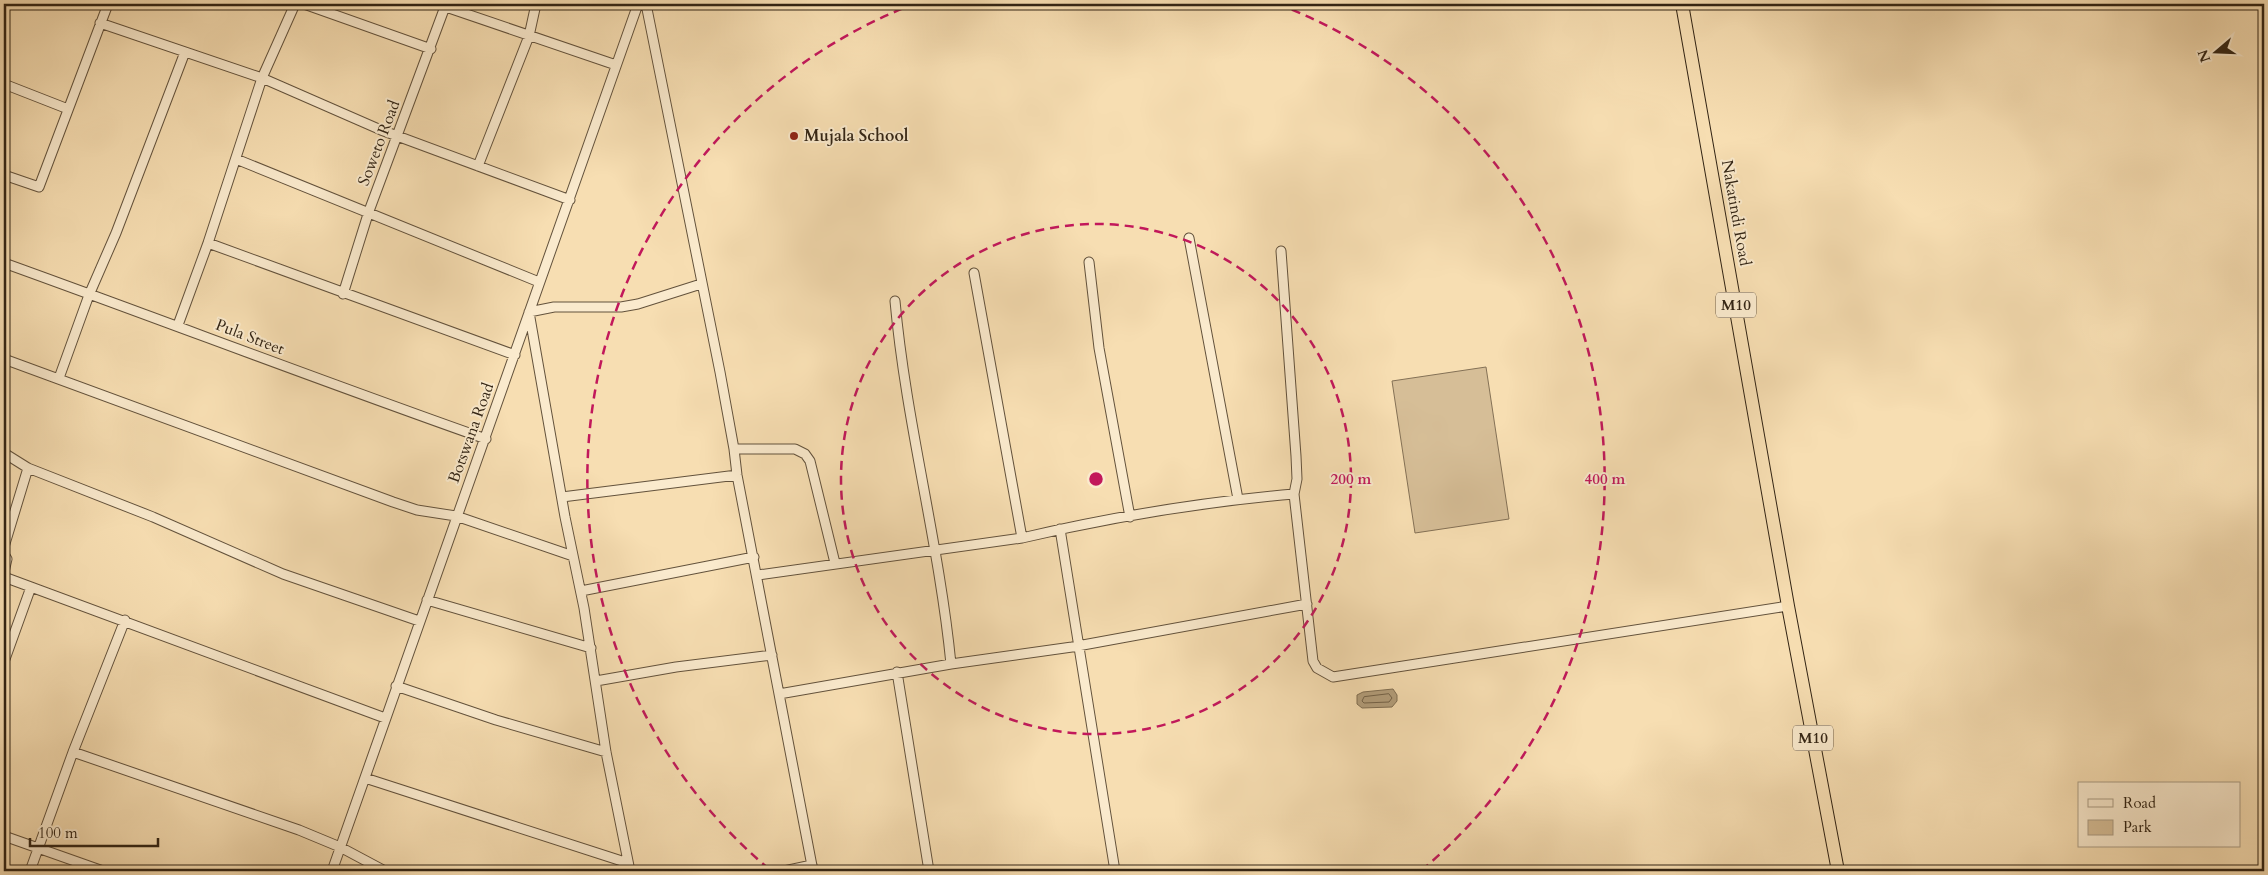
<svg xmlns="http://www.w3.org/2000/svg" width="2268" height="875" viewBox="0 0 2268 875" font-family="Cardo,serif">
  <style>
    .green { fill: #d6be97; stroke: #847156 }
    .water { fill: #b49f7c; stroke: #806e52 }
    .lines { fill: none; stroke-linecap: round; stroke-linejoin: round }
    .shore { stroke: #736248; stroke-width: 1 }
    .minor-casing { stroke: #63523c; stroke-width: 11 }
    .highway-casing { stroke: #322414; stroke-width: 14 }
    .minor { stroke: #faeacd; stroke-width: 9 }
    .highway { stroke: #f7deb2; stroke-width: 12 }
    .ring { fill: none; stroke: #c2185b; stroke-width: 2.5; stroke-dasharray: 9 6 }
    .poi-dot { fill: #8f2418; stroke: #faeacd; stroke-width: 2 }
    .labels { text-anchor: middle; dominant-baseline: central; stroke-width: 4; stroke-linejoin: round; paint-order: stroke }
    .shield { fill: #faeacd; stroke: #6e5f4c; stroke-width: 1 }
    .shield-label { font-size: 15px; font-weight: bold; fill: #322414 }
    .poi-label { font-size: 16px; font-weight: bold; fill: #322414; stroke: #faeacd; text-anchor: start }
    .street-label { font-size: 16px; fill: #322414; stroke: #faeacd }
    .centre { fill: #c2185b; stroke: #faeacd; stroke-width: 2.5 }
    .ring-label { font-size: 15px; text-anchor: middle; font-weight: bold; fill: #c2185b; stroke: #faeacd; stroke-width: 4; stroke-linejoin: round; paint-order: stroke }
  </style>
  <rect width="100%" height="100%" fill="#f7deb2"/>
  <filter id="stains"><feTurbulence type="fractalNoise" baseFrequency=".004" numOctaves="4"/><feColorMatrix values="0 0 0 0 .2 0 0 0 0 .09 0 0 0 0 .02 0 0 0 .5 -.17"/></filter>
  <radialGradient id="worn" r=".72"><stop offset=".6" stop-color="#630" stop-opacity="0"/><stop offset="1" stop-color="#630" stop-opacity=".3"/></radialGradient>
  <path class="green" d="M1486,367L1509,519L1415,533L1392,381Z"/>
  <path class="water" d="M1393,689L1397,695V701L1392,707L1362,708L1357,704V695L1363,692Z"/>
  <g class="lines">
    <path class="shore" d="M1389,694L1392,698L1389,702L1364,703L1362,701L1364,697Z"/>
    <defs>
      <path id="minor" d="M304,4L431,49
        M646,4L720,372L734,449L737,475L813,871
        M446,7L616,65
        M100,23L262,78L381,130L570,200
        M4,84L68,109
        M236,159L539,282
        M478,166L529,36L536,4
        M4,175L39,187L108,4
        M1189,238L1238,499
        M208,243L515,355
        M1281,251L1296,456L1297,479L1294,494L1313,661L1317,668L1333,677L1788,606
        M1089,262L1099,348L1130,517
        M4,263C165,321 324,382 486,439
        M974,273L1022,538
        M343,294L369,211L446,4
        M895,301C906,423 939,542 951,664
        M178,325L208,243L262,78L295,4
        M4,359L393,502L417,510L456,516L573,556
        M59,378L89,295L116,233L185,52
        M734,449H795L805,454L810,461L835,563
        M4,453L28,468L153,517L283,574L419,621
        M562,497L737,475
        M1060,529L1115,871
        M4,547L28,468
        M4,554L7,559L4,572
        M758,575L1022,538C1111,517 1203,502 1294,494
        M4,577L385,718
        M581,591L754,557
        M427,600L591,648
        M4,662L31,587
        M897,672L929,871
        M596,681L676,667L772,655
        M396,686L496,720L606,752
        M779,694L951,664L1072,647L1307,604
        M73,752L299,830L340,847L385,871
        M365,778L628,863
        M4,836L103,871
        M30,871L73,752L125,620
        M332,871L638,4
        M630,871L606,752L584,608L565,517L529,312L554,307H621L638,304L701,284
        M784,871L812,865"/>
      <path id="highway" d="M1682,4L1788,606L1838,871"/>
    </defs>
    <use href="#minor" class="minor-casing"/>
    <use href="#highway" class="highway-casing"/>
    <use href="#minor" class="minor"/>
    <use href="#highway" class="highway"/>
  </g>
  <g class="ring">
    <circle cx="1096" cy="479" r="255"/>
    <path d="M769 869A509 509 0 0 1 914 4M1278 4A509 509 0 0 1 1423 869"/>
  </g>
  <circle class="poi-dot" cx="794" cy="136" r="5"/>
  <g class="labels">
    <g class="shield">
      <rect x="1716" y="292.5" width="40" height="25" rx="4"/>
      <rect x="1793" y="725.5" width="40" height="25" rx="4"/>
    </g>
    <g class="shield-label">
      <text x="1736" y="305">M10</text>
      <text x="1813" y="738">M10</text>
    </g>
    <g class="poi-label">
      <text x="804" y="136">Mujala School</text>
    </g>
    <g class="street-label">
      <text transform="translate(379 143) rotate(-69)">Soweto Road</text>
      <text transform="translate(1736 213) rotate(80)">Nakatindi Road</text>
      <text transform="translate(250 337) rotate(21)">Pula Street</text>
      <text transform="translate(471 433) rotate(-70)">Botswana Road</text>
    </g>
  </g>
  <circle cx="1096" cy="479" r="8" class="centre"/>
  <g class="ring-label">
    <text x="1351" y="484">200 m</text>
    <text x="1605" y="484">400 m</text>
  </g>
  <rect width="2268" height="875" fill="none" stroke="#f7deb2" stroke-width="20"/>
  <rect x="5" y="5" width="2258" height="865" fill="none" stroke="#322414" stroke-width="2.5"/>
  <rect x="10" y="10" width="2248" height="855" fill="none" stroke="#322414"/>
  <rect x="2078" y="782" width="162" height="65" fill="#faeacd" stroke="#aa9b83"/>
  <rect x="2088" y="799" width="25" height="8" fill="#faeacd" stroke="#aa9b83"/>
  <text x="2123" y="808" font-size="15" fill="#322414">Road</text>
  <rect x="2088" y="820" width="25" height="15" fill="#d6be97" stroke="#aa9b83"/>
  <text x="2123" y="832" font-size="15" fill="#322414">Park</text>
  <g transform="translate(2216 52) rotate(251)" stroke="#faeacd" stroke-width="4" paint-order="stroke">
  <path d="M0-4L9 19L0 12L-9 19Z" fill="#322414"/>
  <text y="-8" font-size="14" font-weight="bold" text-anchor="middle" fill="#322414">N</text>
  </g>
  <path d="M30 838v8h128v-8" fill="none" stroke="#322414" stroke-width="2.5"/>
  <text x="38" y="838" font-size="15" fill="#322414" stroke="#faeacd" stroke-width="4" paint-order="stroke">100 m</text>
  <rect width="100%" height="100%" filter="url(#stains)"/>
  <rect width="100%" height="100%" fill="url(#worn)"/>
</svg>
